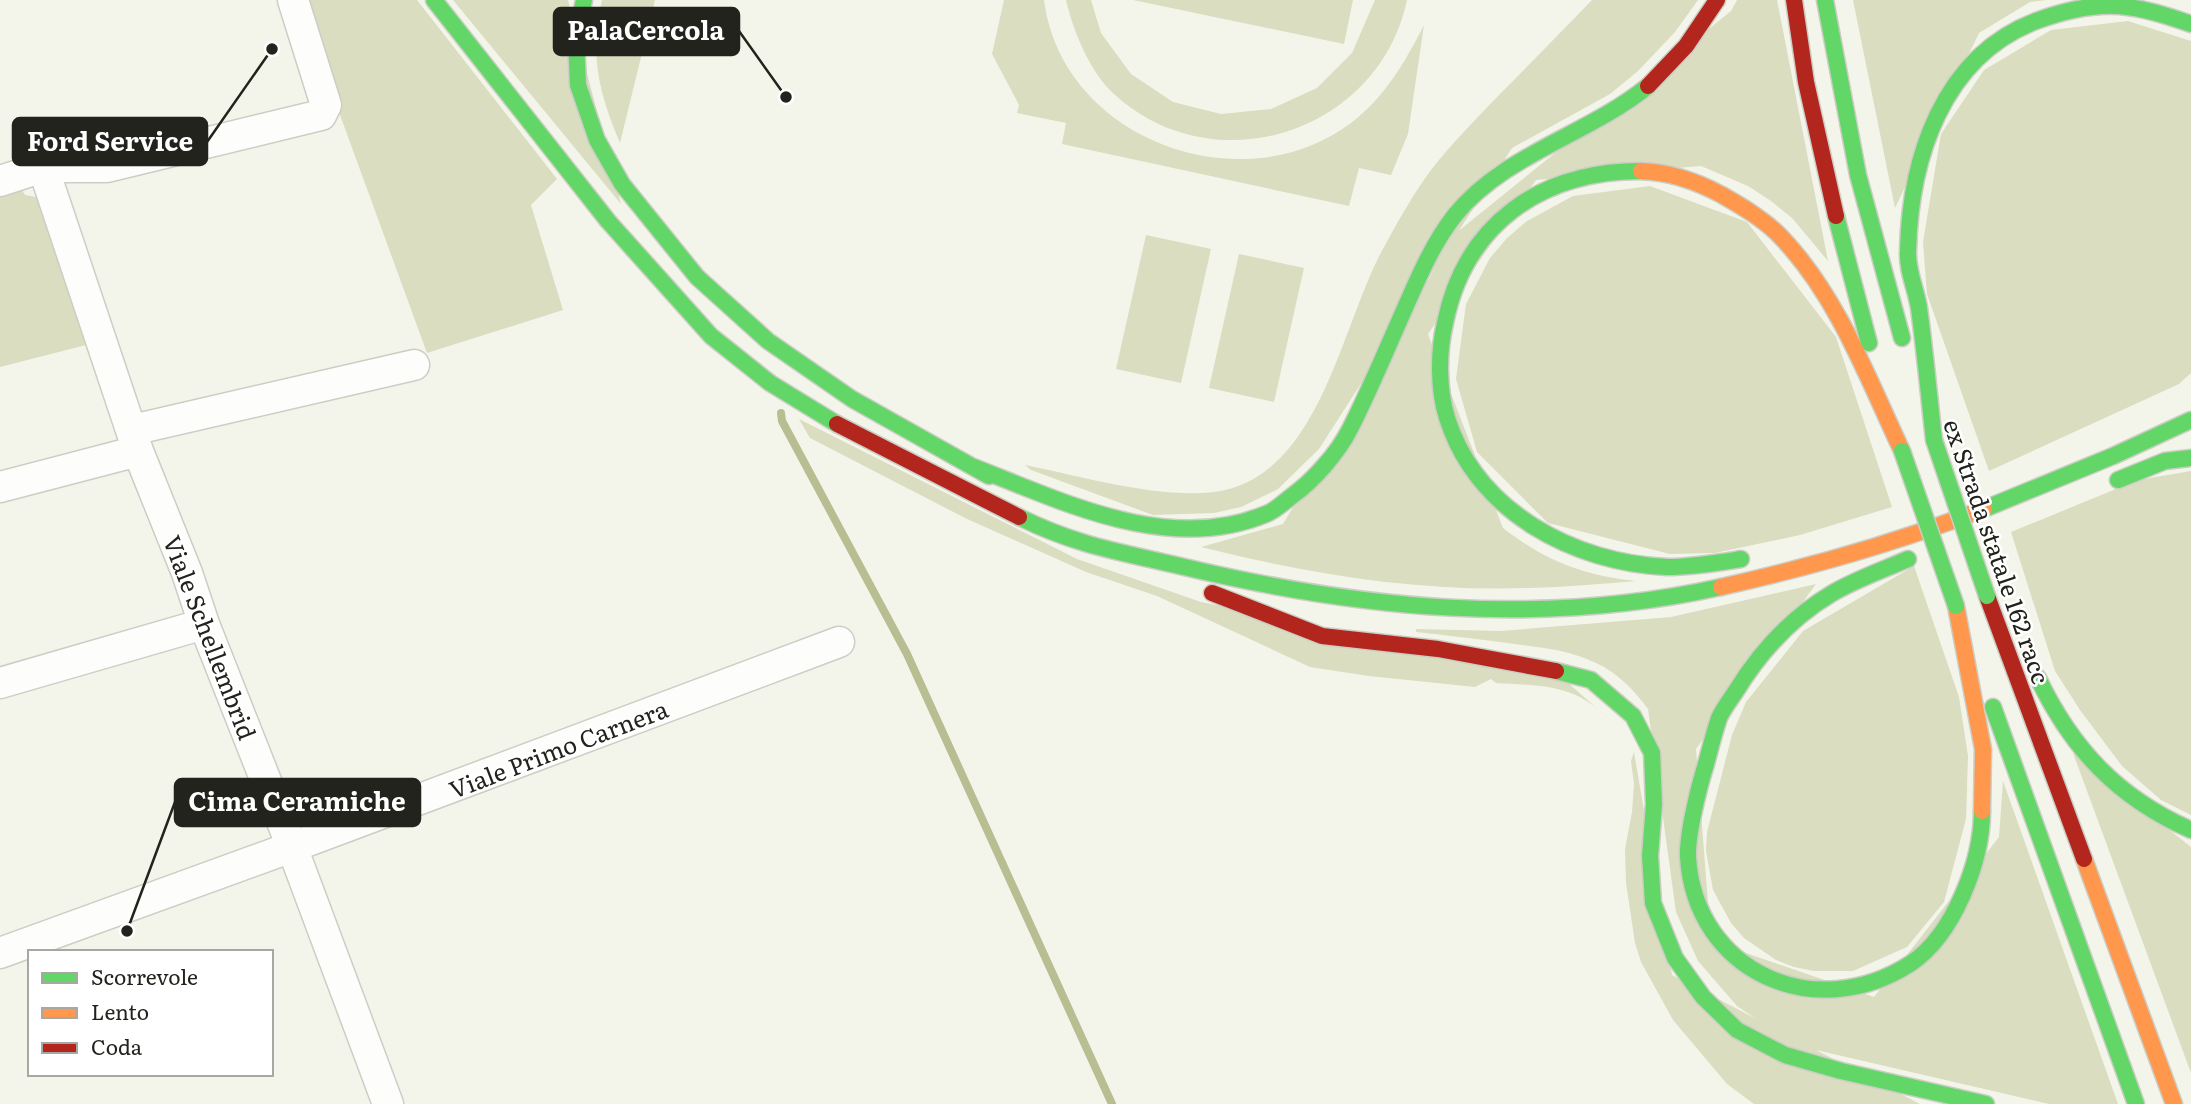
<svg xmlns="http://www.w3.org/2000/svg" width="2191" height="1104" viewBox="0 0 2191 1104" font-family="Literata,serif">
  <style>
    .green { fill: #daddbf }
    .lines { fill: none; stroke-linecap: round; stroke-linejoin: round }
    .stream { stroke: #b9bd92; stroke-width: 8 }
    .street-casing { stroke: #cccdc5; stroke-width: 33 }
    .fast-casing { stroke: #cccdc5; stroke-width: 19 }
    .slow-casing { stroke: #cccdc5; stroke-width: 19 }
    .jam-casing { stroke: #cccdc5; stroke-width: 19 }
    .street { stroke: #fdfefc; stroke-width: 30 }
    .fast { stroke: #63d668; stroke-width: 16 }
    .slow { stroke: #ff974d; stroke-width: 16 }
    .jam { stroke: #b3261e; stroke-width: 16 }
    .fast-bridge-casing { stroke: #cccdc5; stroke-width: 19; stroke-linecap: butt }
    .fast-bridge { stroke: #63d668; stroke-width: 16 }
    .labels { text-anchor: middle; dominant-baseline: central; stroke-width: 5; stroke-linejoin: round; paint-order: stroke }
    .street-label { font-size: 24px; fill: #22231c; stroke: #fff }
    .leader { fill: none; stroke: #22231c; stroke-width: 2.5 }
    .callout-dot { fill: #22231c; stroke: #fff; stroke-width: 2.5 }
    .callout { fill: #22231c; stroke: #22231c; stroke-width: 2.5 }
    .callout-label { font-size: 26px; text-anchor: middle; font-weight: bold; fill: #fff }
  </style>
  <rect width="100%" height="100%" fill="#f4f5ea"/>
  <path class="green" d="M298,0H417L557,179L531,205L563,310L427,353Z
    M453,0H568L621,204Z
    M602,0H655L620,143C599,93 589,55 602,0Z
    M1004,0H1044C1062,140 1242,205 1351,123C1385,97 1405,62 1424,25L1408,134L1391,175L1359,168L1349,206L1062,144L1066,123L1017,113L1019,105L992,54Z
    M1066,0H1091L1101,33L1131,74L1173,102L1221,114L1271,109L1317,88L1352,53L1375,0H1407C1379,133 1214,186 1114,94C1090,72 1073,31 1066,0Z
    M1133,0H1353L1344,44Z
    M1592,0H1698L1675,32L1638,71L1610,94L1512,148L1319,449L1278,489L1241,507L1214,513L1153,515L1031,470L1025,465C1080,476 1177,504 1229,489C1323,463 1342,322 1384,247C1398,221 1414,193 1431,170C1452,143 1476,119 1499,95C1530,64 1561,32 1592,0Z
    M1737,0H1777L1828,261L1792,218L1771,201L1748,186L1701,166L1536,180L1428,334L1503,528C1546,561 1582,575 1636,581C1600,584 1565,587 1529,588C1418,592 1308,574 1201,547L1283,524L1456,233L1731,11Z
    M1853,0H2047L2030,2L1979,33L1895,208Z
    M2128,21L2191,41V373L2179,384L1989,471L1927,294L1923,242L1941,134L1984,70L2051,30Z
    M1650,186L1747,222L1836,337L1892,507L1800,535L1715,553L1670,554L1548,523L1477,452L1456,379L1466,304L1490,258L1507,238L1527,221L1573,196Z
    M21,188L25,195L36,197L90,344L0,367V195Z
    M1146,235L1211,249L1181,383L1116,369Z
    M1239,254L1304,268L1274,402L1209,388Z
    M799,419L1077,559L1201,602L1558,674L1618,727C1609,719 1599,709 1588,702C1562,684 1526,685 1496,683L1491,679L1475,687L1369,676L1310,667L1157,596L1086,572L965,518L810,438Z
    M2191,471V815L2161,800L2122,766L2080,710L2055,671L2011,532L2138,480Z
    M1914,566L1959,697L1968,756L1966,819L1944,902L1907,947L1853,971H1814L1794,967L1776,960L1744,938L1731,923L1713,890L1706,851L1707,832L1732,735L1746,702L1803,631Z
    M1816,584L1696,749L1711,941L1874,997L1999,837L2003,781L2118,1104H2049L1816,1050L1783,1037L1737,1006L1698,961L1676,912L1648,709C1634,690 1618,673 1596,663C1568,649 1537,647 1507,643C1477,639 1446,635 1416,632V629L1501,631L1671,617Z
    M1634,752L1672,975L1920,1104H1754L1727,1084L1673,1020L1641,962L1635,943L1626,883L1625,849L1632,812L1634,784L1631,761Z
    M2073,753L2191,847V1073Z"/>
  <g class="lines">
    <path class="stream" d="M781,413L782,421L907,654L1112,1104"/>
    <defs>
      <path id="street" d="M43,167L138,451L187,573L204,624L292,847L388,1104
        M0,181L43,167H107L321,115L326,105L293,0
        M132,430L414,365
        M0,487L138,451
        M0,683L204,624
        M0,953L292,847L839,642"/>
      <path id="fast" d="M434,0L608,221L711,336L770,383L837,424
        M584,0L576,38L578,85L597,140L622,184L697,277L768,341L852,399
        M1825,0L1858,175L1902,338
        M1641,171C1541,171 1465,224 1445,323C1438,353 1438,389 1447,418C1477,512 1574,563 1667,567C1693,567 1716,563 1741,559
        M1836,216L1869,343
        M852,399L989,476
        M1934,440C1929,396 1925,352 1919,308C1916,289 1907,271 1908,251C1910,159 1942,57 2036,21C2063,11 2091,4 2119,6C2144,8 2168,16 2191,24
        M971,466C1062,501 1168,555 1266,514C1275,511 1284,502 1292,496C1313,481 1338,453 1350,429C1370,390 1387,348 1405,308C1419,276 1433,243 1455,215C1504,154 1588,135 1648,86
        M2118,480L2165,461L2191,458
        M1984,509L2113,456L2191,420
        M1019,517C1075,545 1120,552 1180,566C1359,609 1541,627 1721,587
        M1908,559C1883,570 1854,580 1831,594C1791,618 1760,652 1736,691C1730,700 1723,709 1719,718C1714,733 1710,749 1706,764C1699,786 1687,834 1688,857C1695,972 1815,1025 1910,964C1954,935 1982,861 1982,811
        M1556,671L1591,680L1633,716L1652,753L1654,804L1650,856L1653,903L1675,958L1703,997L1737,1030L1785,1055L1841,1071L1986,1104
        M2038,678C2072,749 2118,798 2191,830
        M1993,707L2136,1104"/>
      <path id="slow" d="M1641,171C1670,172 1696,181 1722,195C1743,207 1765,220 1782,238C1838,297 1868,379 1902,451
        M1721,587C1811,567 1898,542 1984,509
        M1956,606L1983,749L1982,811
        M2084,859L2174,1104"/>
      <path id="jam" d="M1794,0L1806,82L1836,216
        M1648,86L1686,46L1717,0
        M837,424L1019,517
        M1212,593L1322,636L1438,649L1556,671
        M1987,596L2084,859"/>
    </defs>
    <use href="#street" class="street-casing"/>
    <use href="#fast" class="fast-casing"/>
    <use href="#slow" class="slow-casing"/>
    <use href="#jam" class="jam-casing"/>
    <use href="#street" class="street"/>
    <use href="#fast" class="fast"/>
    <use href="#slow" class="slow"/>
    <use href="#jam" class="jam"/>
    <defs>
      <path id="fast-bridge" d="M1934,440L1987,596
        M1902,451L1956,606"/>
    </defs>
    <use href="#fast-bridge" class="fast-bridge-casing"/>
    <use href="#fast-bridge" class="fast-bridge"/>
  </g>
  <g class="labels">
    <g class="street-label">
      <text transform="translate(1998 551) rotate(71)">ex Strada statale 162 racc</text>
      <text transform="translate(211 637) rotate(69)">Viale Schellembrid</text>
      <text transform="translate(558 748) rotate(-21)">Viale Primo Carnera</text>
    </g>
  </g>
  <path class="leader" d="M786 97L739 31M272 49L207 142M127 931L175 802"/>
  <g class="callout-dot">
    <circle cx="786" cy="97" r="7"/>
    <circle cx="272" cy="49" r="7"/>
    <circle cx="127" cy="931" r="7"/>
  </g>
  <g class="callout">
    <rect x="554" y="8" width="185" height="47" rx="7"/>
    <rect x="13" y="118" width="194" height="47" rx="7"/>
    <rect x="175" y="779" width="245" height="47" rx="7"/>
  </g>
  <g class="callout-label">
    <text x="646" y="40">PalaCercola</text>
    <text x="110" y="151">Ford Service</text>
    <text x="297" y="811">Cima Ceramiche</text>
  </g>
  <rect x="28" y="950" width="245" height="126" fill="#ffffff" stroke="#a7a7a4" stroke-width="2"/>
  <rect x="42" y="973" width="35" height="10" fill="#63d668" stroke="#a7a7a4" stroke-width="2"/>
  <text x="91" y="985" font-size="21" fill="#22231c">Scorrevole</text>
  <rect x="42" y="1008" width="35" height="10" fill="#ff974d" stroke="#a7a7a4" stroke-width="2"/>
  <text x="91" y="1020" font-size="21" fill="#22231c">Lento</text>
  <rect x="42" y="1043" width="35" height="10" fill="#b3261e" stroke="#a7a7a4" stroke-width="2"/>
  <text x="91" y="1055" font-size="21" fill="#22231c">Coda</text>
</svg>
